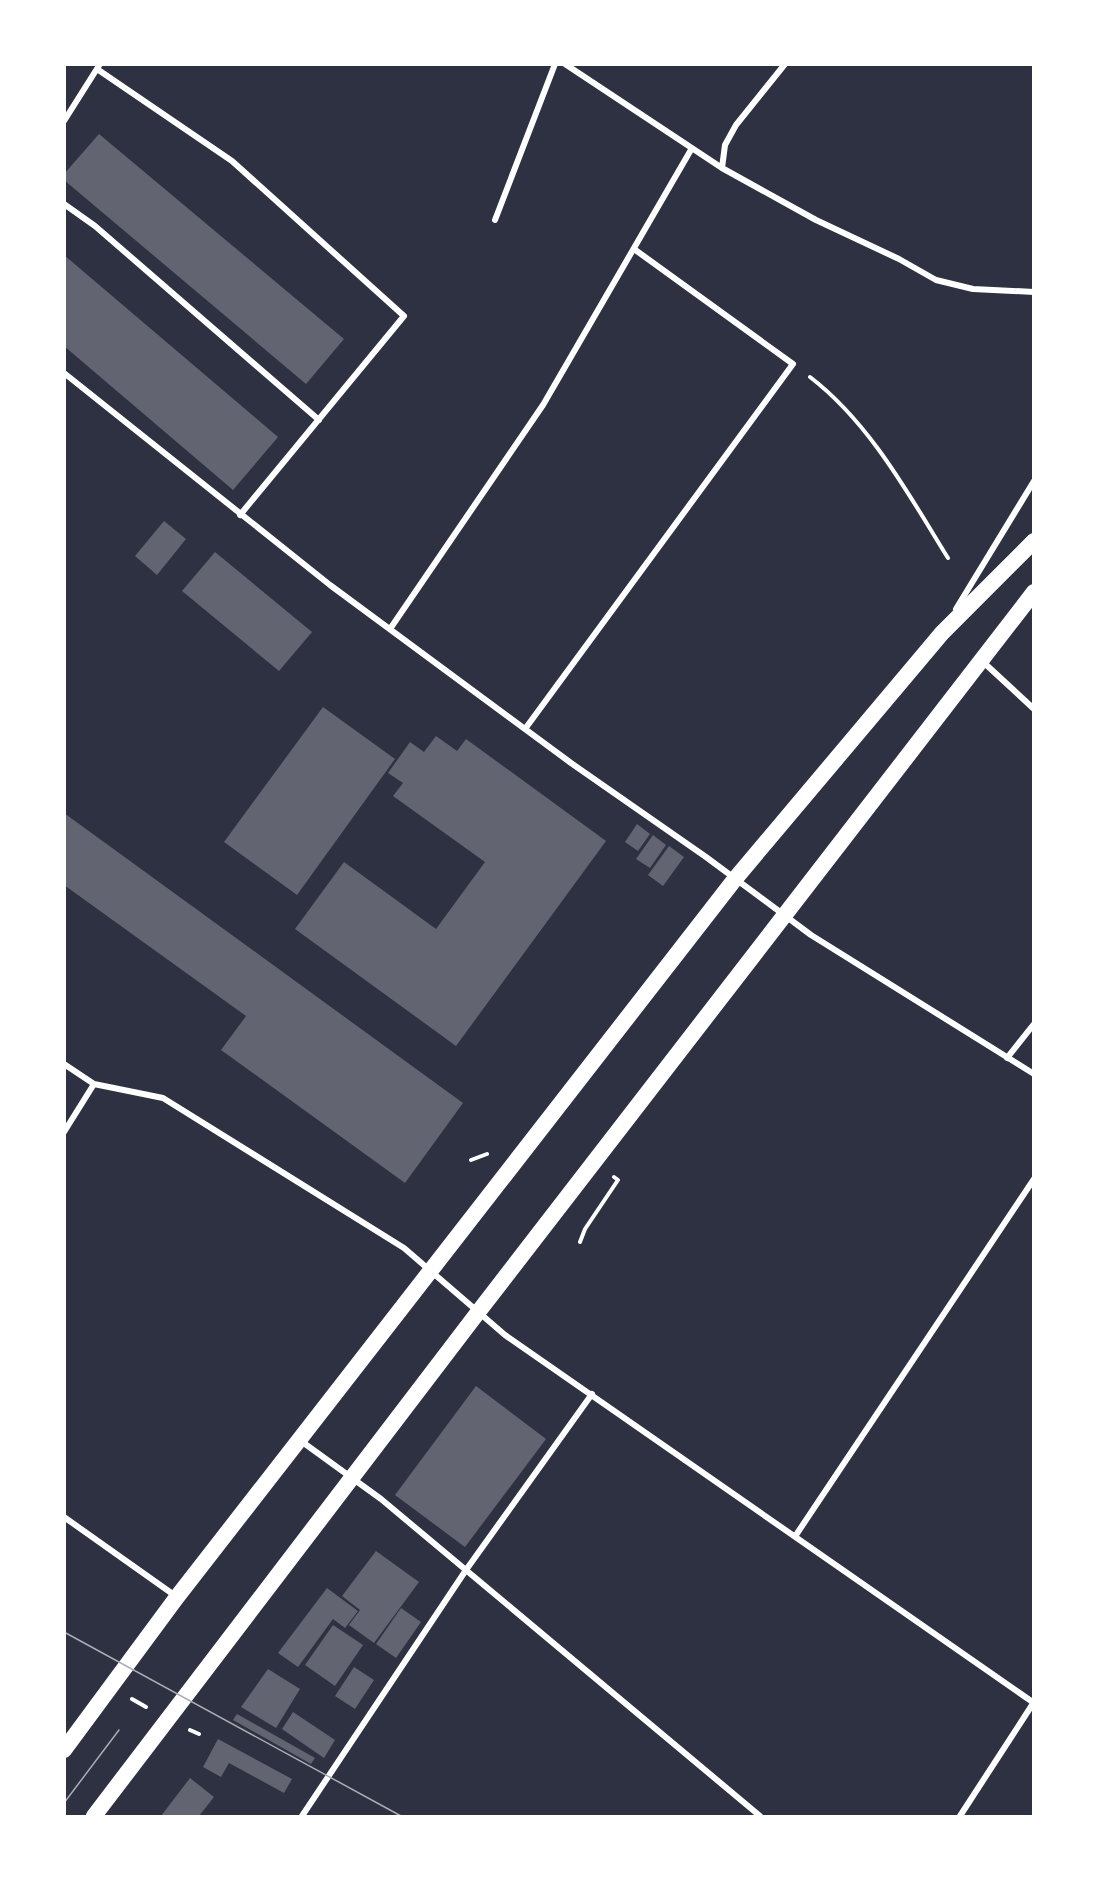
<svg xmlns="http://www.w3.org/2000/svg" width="1098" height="1881" viewBox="0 0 1098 1881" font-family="'Source Serif 4',serif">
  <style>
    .building { fill: #626471 }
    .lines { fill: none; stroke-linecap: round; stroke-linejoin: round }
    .path { stroke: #fff; stroke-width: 4 }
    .minor { stroke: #fff; stroke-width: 6 }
    .trunk { stroke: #fff; stroke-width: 16 }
    .tram { stroke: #abadb3; stroke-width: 1.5 }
  </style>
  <rect width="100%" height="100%" fill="#2d3142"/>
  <path class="building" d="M99,134L344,339L306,384L64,180V174Z
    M64,255L278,437L233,490L64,346Z
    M164,521L186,539L157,575L135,556Z
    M215,552L312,632L279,671L182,591Z
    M323,707L395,759L297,895L224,842Z
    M436,736L457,751L466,739L606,841L456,1046L295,929L344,862L436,929L485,862L393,796L403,783L388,773L410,742L424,752Z
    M64,813L463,1103L405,1183L221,1050L246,1016L64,885Z
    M637,824L650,834L638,851L625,842Z
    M653,835L666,845L650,868L636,859Z
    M669,846L684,857L663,886L648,875Z
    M476,1386L546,1439L465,1547L395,1495Z
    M376,1551L419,1582L374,1643L349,1625L360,1610L342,1596Z
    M327,1588L358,1611L345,1628L333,1619L298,1667L278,1653Z
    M401,1608L421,1622L396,1658L376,1644Z
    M333,1625L363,1645L335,1686L305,1665Z
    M354,1667L374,1680L355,1709L335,1696Z
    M268,1669L300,1689L276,1728L241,1707Z
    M293,1712L335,1740L324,1758L282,1729Z
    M237,1714L315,1758L311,1764L233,1720Z
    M218,1739L292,1779L284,1793L229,1763L221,1777L203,1767Z
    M190,1778L214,1797L199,1816H161Z"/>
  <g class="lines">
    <path class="path" d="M810,377C870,423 909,495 948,558
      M471,1160L487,1154
      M580,1242L585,1229L618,1180L614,1177
      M132,1699L146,1707
      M190,1730L199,1734"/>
    <path class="minor" d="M565,64L722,168L816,220L899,259L936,280L973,289L1034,292
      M97,69L232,161L404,316L240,515
      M64,121L100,64
      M722,168L725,145L736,125L785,64
      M64,204L95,226L319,420
      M495,220L555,64
      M64,373L330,585L571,763L706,857L811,935L1034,1074
      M956,609L1034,481
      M390,629L543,405L692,148
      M981,660L1034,709
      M525,729L793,364L634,249
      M1007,1058L1034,1024
      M64,1064L94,1084L163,1098L404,1248L505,1335L1034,1703
      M64,1132L94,1084
      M301,1441L381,1499L760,1816
      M64,1517L177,1597
      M796,1535L1034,1179
      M302,1816L466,1570L592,1394
      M960,1816L1034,1702"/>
    <path class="trunk" d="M64,1750L177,1597L735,879L942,633L1034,541
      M94,1816L479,1311L1034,592"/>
    <path class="tram" d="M64,1632L401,1816
      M64,1803L119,1730"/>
  </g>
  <rect width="1098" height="1881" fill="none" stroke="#ffffff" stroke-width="132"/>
</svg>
